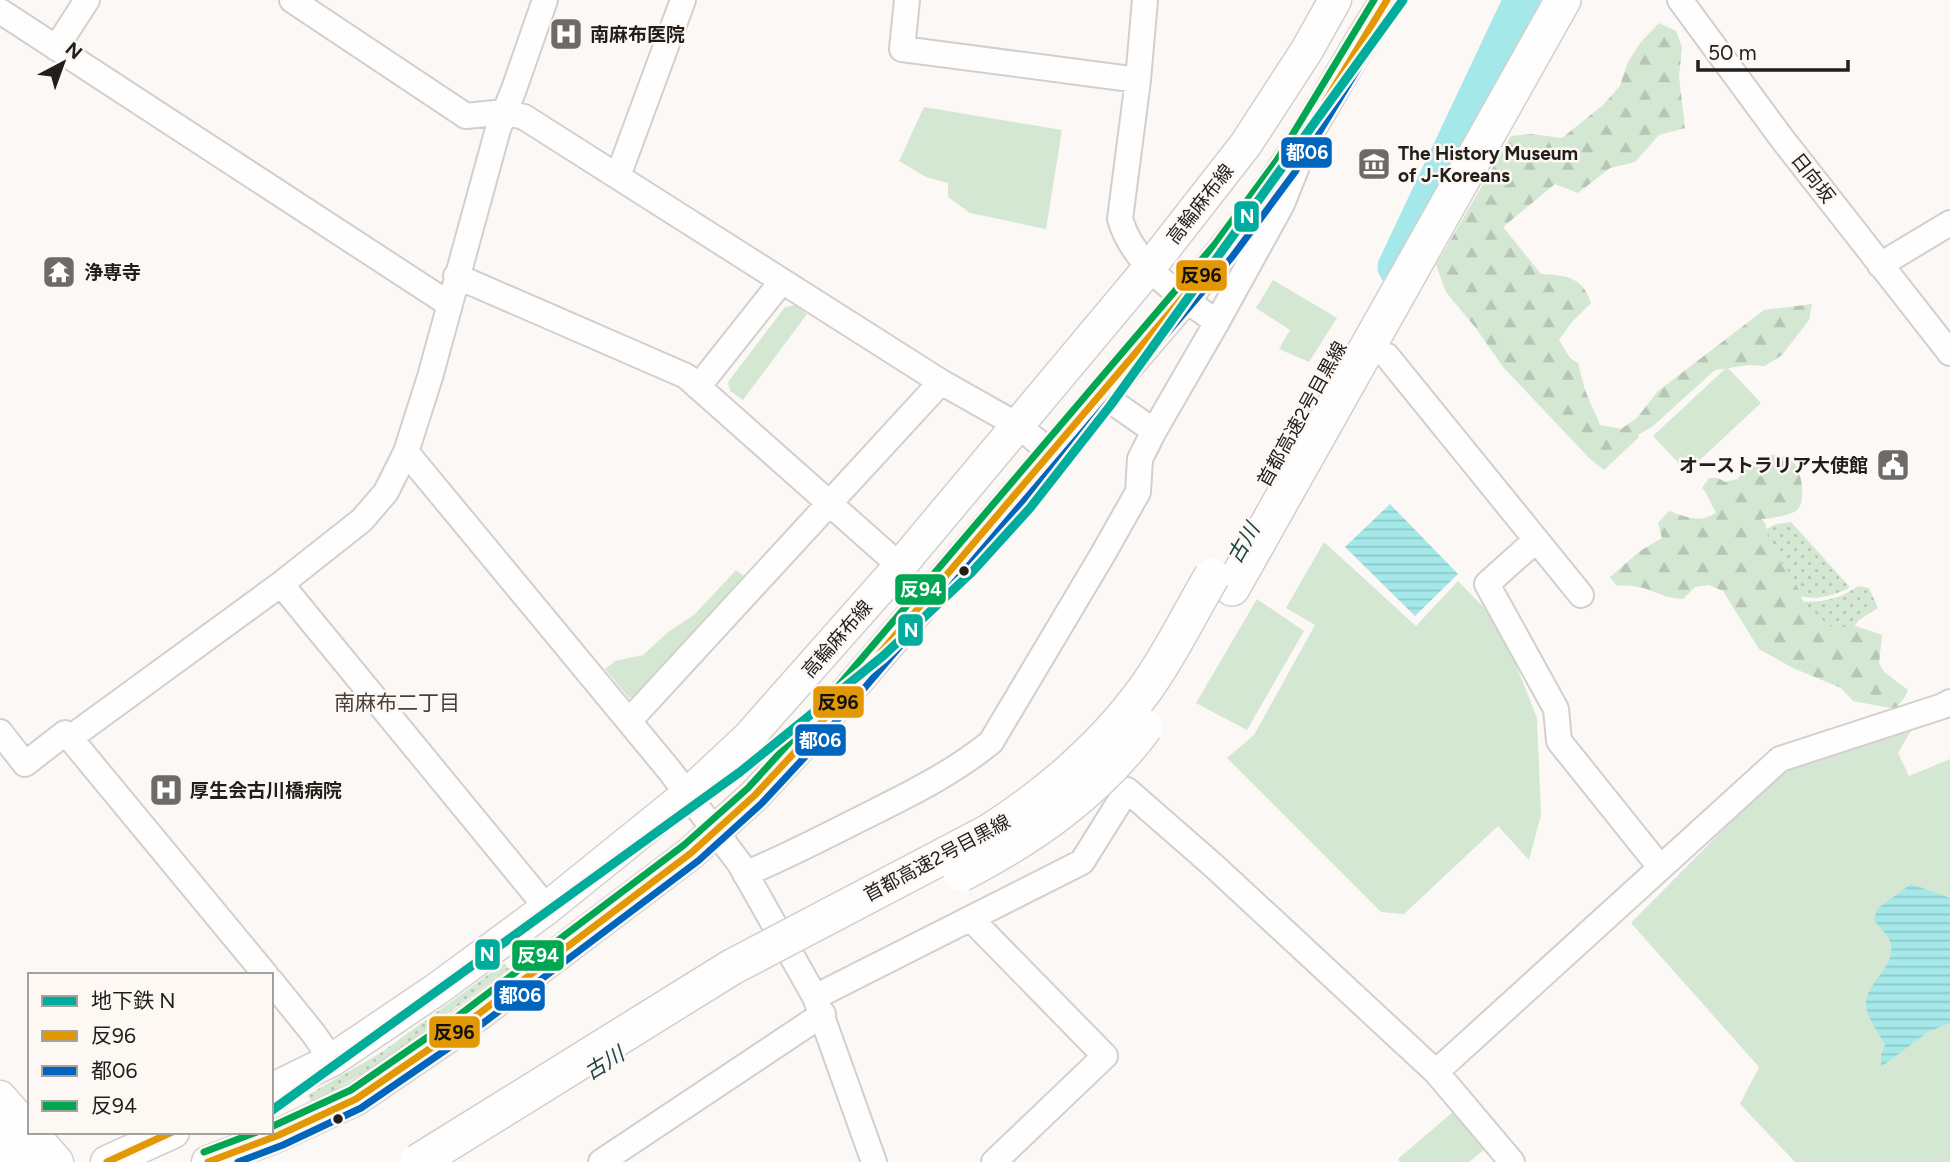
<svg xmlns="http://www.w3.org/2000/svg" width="1950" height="1162" viewBox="0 0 1950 1162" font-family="Figtree,'Noto Sans JP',sans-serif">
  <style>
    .grass { fill: url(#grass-dots) }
    .forest { fill: url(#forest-firs) }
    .green { fill: #d4e7d2 }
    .water { fill: url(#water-rules) }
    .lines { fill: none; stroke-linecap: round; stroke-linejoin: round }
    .river { stroke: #a5e8e9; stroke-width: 37 }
    .minor-casing { stroke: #d3cfcd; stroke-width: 28 }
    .major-casing { stroke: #d3cfcd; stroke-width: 35 }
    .highway-casing { stroke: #d3cfcd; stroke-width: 38 }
    .minor { stroke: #fefefe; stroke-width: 24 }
    .major { stroke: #fefefe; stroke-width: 32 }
    .highway { stroke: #fefefe; stroke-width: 35 }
    .highway-bridge-casing { stroke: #d3cfcd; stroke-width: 38; stroke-linecap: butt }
    .highway-bridge { stroke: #fefefe; stroke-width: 35 }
    .bus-1-casing { stroke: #fdf8f4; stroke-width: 12 }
    .bus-2-casing { stroke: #fdf8f4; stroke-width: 12 }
    .bus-3-casing { stroke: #fdf8f4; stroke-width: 12 }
    .bus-1 { stroke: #e29803; stroke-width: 7 }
    .bus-2 { stroke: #0065bd; stroke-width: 7 }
    .bus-3 { stroke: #00a651; stroke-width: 7 }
    .metro-1-casing { stroke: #fdf8f4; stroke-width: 14 }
    .metro-1 { stroke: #00ac9b; stroke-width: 9 }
    .bus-dot { fill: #221e1a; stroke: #fdf8f4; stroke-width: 2.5 }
    .labels { text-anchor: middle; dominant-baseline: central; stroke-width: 5; stroke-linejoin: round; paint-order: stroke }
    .poi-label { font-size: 19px; font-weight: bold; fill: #221e1a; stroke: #fdf8f4; text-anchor: start }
    .street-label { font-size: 19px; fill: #221e1a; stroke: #fdf8f4 }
    .water-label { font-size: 21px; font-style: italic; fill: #184546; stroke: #fdf8f4 }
    .neighbourhood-label { font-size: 21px; fill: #493f38; stroke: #fdf8f4 }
    .line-badge { stroke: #fdf8f4; stroke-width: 2.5 }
    .badge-label { font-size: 19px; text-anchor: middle; font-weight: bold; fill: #fff }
    .pale-badge-label { font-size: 19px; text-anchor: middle; font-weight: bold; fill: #111 }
  </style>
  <defs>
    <pattern id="grass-dots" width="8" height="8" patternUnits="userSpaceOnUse" patternTransform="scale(1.75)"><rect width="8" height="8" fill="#d4e7d2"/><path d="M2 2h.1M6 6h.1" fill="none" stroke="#b6c6b4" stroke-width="1.8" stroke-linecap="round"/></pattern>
    <pattern id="forest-firs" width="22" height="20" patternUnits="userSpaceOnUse" patternTransform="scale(1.75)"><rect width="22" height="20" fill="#d4e7d2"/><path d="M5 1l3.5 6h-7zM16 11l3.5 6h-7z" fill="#b6c6b4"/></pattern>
    <pattern id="water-rules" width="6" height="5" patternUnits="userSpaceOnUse" patternTransform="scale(1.75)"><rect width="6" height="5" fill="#a5e8e9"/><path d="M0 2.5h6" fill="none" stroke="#8ec7c7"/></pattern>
  </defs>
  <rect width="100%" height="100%" fill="#fbf8f6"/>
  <path class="grass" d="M1791,522L1849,586L1848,589C1817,601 1809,600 1778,590L1764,530L1776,524Z
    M1858,586L1869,588L1878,608L1859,620L1849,633L1829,635L1794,601C1818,603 1838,601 1858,586Z
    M504,963L509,969L387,1058L312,1104L308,1095L382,1052Z"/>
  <path class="forest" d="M1659,23L1676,31L1682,47L1679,76L1685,128L1659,135L1635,162L1610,168L1578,193L1555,184L1503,227L1541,274C1566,275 1583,277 1591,303L1571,323L1559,340L1570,358L1578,363L1585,390L1600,425L1621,429L1637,418L1658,391L1764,310L1812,304L1809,320L1782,355L1765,366L1749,365L1715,370L1653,426L1638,435L1639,437L1604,470L1590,459L1503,367L1475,327L1446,292L1436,265L1511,136L1531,134L1562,138L1603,105L1620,86L1627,64L1640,43Z
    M1767,455C1777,455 1785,455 1793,462C1802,470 1806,500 1798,509C1792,516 1770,518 1761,519L1765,523L1769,542L1776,556L1793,577L1806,608C1818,614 1826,626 1839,630L1850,624L1882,635L1879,663L1884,672L1908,690L1905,697L1895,709L1853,701L1841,688L1793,668L1759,649L1723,591L1709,585L1695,587L1683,599C1656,598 1649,583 1617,586L1610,577L1640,551L1662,538L1658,523L1669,511C1686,517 1702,524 1716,512C1711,506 1710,497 1702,488L1709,478H1718L1725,482L1738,479L1744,465Z"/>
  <path class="green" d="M924,107L1062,130L1046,229L970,213L948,197V183L926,177L899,161Z
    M1273,280L1337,318L1309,362L1279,349L1290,330L1256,308Z
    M795,305L807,314L743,400L730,391L728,382L785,307Z
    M1727,367L1761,403L1687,472L1653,436Z
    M1324,542L1416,626L1458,581L1500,624L1537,718L1541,815L1529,860L1498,826L1404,914L1381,912L1227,758L1254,735L1315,625L1286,608Z
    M736,570L744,576L633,697L629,698L605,669L615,661L643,655L668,632L694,615Z
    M1257,599L1304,631L1247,730L1196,703Z
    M1912,729L1898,753L1909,776L1950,759V1162H1795L1740,1104L1759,1067L1631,923L1781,771Z
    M1455,1110L1486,1148L1469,1162H1400L1398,1159Z"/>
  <path class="water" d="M1390,504L1458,574L1415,616L1345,547Z
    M1911,884L1950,898V1023L1928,1032L1881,1067V1055L1885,1045C1879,1033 1867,1018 1866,1005C1864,984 1899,965 1890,941C1887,933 1879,928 1874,920L1877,909Z"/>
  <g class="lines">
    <path class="river" d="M1396,267L1522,0"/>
    <defs>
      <path id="minor" d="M292,0L466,116L504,112L524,117L941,382L1019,426L1051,453
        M907,0L902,49L1138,80
        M1145,0L1138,80L1120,219C1133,264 1179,296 1217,322L1282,204L1298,164
        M1680,0L1783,140L1950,353
        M0,11L449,304
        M56,48L87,0
        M618,176L683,0
        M1880,265L1950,223
        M456,276L686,376L900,566
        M1387,356L1581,595
        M698,387L782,281
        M1101,394L1154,431L1217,322
        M406,452L670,771L740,864L815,997L874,1162
        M1536,540L1487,584L1556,709L1559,741L1660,867
        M281,584L362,520L386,492L406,452L430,377L498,129L514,89L545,0
        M629,721L941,382
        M0,732L25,764L65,733L70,738L281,584L547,908
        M70,738L266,975
        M745,874C786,857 826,836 866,816C910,794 953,773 991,742L1103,554L1138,492L1140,459L1154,431
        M971,919L1105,1056L994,1162
        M271,981L313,1033L332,1060
        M815,997L1082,862L1127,790L1214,866L1436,1072L1512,1162
        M1436,1072L1780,759L1943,706L1950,702
        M601,1162L823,1014"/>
      <path id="major" d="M271,1090L332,1060L437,989L547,908L688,794L748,738L900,566L1150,267L1246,144L1307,50L1335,0
        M0,1097L30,1131
        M31,1132L57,1162
        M0,1138L21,1162
        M107,1162L173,1132
        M208,1162L279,1135L356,1099L460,1028L691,853L755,795L807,739L1184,299C1219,256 1255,213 1286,166C1322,112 1351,54 1387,0"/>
      <path id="highway" d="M1232,588L1563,0"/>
    </defs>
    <use href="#minor" class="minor-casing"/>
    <use href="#major" class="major-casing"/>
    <use href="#highway" class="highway-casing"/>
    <use href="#minor" class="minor"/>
    <use href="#major" class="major"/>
    <use href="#highway" class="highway"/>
    <defs>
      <path id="highway-bridge" d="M961,874C1032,837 1096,793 1145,727
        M418,1162L732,967L989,832C1050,793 1103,747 1146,688C1171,653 1190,613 1212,576"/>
    </defs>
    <use href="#highway-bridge" class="highway-bridge-casing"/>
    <use href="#highway-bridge" class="highway-bridge"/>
    <defs>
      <path id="bus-1" d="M107,1162L172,1132
        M208,1162L279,1135L356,1099L460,1028L691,853L755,795L807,739L1223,250L1286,166L1387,0"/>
      <path id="bus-2" d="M238,1162L283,1145L361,1108L466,1036L698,861L762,803L815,746L1232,257L1295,172L1396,6"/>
      <path id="bus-3" d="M271,1127L351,1090L454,1019L684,845L748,788L799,732L1215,244L1277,160L1374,0
        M204,1152L257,1132"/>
    </defs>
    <use href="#bus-1" class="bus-1-casing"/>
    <use href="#bus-2" class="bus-2-casing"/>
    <use href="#bus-3" class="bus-3-casing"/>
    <use href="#bus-1" class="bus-1"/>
    <use href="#bus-2" class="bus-2"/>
    <use href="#bus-3" class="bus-3"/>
    <defs>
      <path id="metro-1" d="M271,1111L740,772L883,656L972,572L1030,508L1110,406L1403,0"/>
    </defs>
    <use href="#metro-1" class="metro-1-casing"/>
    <use href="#metro-1" class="metro-1"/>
  </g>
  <defs>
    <symbol id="hospital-square" viewBox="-11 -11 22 22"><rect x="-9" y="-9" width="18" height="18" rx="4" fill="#6e6a67" stroke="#fdf8f4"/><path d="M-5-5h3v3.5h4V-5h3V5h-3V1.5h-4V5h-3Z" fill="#fff"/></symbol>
    <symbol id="museum-square" viewBox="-11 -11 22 22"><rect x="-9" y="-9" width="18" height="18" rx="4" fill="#6e6a67" stroke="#fdf8f4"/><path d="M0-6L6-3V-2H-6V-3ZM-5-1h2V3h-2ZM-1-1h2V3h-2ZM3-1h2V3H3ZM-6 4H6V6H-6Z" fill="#fff"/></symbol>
    <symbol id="temple-square" viewBox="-11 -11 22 22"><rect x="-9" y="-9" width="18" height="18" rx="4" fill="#6e6a67" stroke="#fdf8f4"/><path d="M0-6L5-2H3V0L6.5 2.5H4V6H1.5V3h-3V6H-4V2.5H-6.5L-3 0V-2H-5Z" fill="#fff"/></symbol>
    <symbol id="civic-square" viewBox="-11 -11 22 22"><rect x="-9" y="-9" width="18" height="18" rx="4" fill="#6e6a67" stroke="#fdf8f4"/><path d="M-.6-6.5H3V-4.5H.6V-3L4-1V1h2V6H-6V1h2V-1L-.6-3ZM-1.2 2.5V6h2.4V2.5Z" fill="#fff"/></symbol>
  </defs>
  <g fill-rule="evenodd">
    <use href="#hospital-square" x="547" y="15" width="38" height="38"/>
    <use href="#museum-square" x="1355" y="145" width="38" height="38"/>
    <use href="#temple-square" x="40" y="253" width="38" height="38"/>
    <use href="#civic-square" x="1874" y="446" width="38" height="38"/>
    <use href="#hospital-square" x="147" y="771" width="38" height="38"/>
  </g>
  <g class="bus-dot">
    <circle cx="964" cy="571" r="6"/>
    <circle cx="338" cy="1119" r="6"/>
  </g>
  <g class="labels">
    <g class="poi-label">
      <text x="590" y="34">南麻布医院</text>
      <text x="1398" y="153">The History Museum<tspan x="1398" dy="22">of J-Koreans</tspan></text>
      <text x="84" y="272">浄専寺</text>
      <text x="1868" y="465" text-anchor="end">オーストラリア大使館</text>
      <text x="190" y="790">厚生会古川橋病院</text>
    </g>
    <g class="street-label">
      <text transform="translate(1813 178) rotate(52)">日向坂</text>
      <text transform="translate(1200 204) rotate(-52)">高輪麻布線</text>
      <text transform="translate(1302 414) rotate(-61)">首都高速2号目黒線</text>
      <text transform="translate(837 639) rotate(-49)">高輪麻布線</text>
      <text transform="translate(937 858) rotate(-28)">首都高速2号目黒線</text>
    </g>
    <g class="water-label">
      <text transform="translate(1243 543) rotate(-60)">古川</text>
      <text transform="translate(604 1063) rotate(-32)">古川</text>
    </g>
    <g class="neighbourhood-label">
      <text x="397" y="702">南麻布二丁目</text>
    </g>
  </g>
  <g class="line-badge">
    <rect x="1280" y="136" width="53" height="33" rx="7" fill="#0065bd"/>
    <rect x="1233" y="200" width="27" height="33" rx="7" fill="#00ac9b"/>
    <rect x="1175" y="259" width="53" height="33" rx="7" fill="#e29803"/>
    <rect x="894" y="573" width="53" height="33" rx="7" fill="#00a651"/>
    <rect x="897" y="613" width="27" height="34" rx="7" fill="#00ac9b"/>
    <rect x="812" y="685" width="53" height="34" rx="7" fill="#e29803"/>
    <rect x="794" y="723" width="53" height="34" rx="7" fill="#0065bd"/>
    <rect x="474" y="938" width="27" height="33" rx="7" fill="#00ac9b"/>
    <rect x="511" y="939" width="54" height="33" rx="7" fill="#00a651"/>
    <rect x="493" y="979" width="53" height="33" rx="7" fill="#0065bd"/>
    <rect x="428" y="1015" width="53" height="34" rx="7" fill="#e29803"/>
  </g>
  <g class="badge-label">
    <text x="1307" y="159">都06</text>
    <text x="1247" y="223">N</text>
    <text x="921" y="596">反94</text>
    <text x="911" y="637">N</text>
    <text x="820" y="747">都06</text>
    <text x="487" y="961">N</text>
    <text x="538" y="962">反94</text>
    <text x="520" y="1002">都06</text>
  </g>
  <g class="pale-badge-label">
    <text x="1201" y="282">反96</text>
    <text x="838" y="709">反96</text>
    <text x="454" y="1039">反96</text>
  </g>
  <rect x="28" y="973" width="245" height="161" fill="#fdf8f4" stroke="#a5a19d" stroke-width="2"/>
  <rect x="42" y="996" width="35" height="10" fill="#00ac9b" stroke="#a5a19d" stroke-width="2"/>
  <text x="91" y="1008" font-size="21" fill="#221e1a">地下鉄 N</text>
  <rect x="42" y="1031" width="35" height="10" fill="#e29803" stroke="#a5a19d" stroke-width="2"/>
  <text x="91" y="1043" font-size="21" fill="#221e1a">反96</text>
  <rect x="42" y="1066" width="35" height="10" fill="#0065bd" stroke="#a5a19d" stroke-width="2"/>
  <text x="91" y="1078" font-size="21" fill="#221e1a">都06</text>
  <rect x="42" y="1101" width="35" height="10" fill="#00a651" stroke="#a5a19d" stroke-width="2"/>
  <text x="91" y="1113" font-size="21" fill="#221e1a">反94</text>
  <g transform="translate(63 63) rotate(41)" stroke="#fdf8f4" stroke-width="5" paint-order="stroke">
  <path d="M0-5L12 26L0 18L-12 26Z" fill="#221e1a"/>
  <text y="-10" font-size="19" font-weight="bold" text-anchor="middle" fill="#221e1a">N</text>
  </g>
  <path d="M1698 60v10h150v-10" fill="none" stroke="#221e1a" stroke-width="3.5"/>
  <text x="1708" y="60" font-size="21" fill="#221e1a" stroke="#fdf8f4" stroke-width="5" paint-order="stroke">50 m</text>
</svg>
